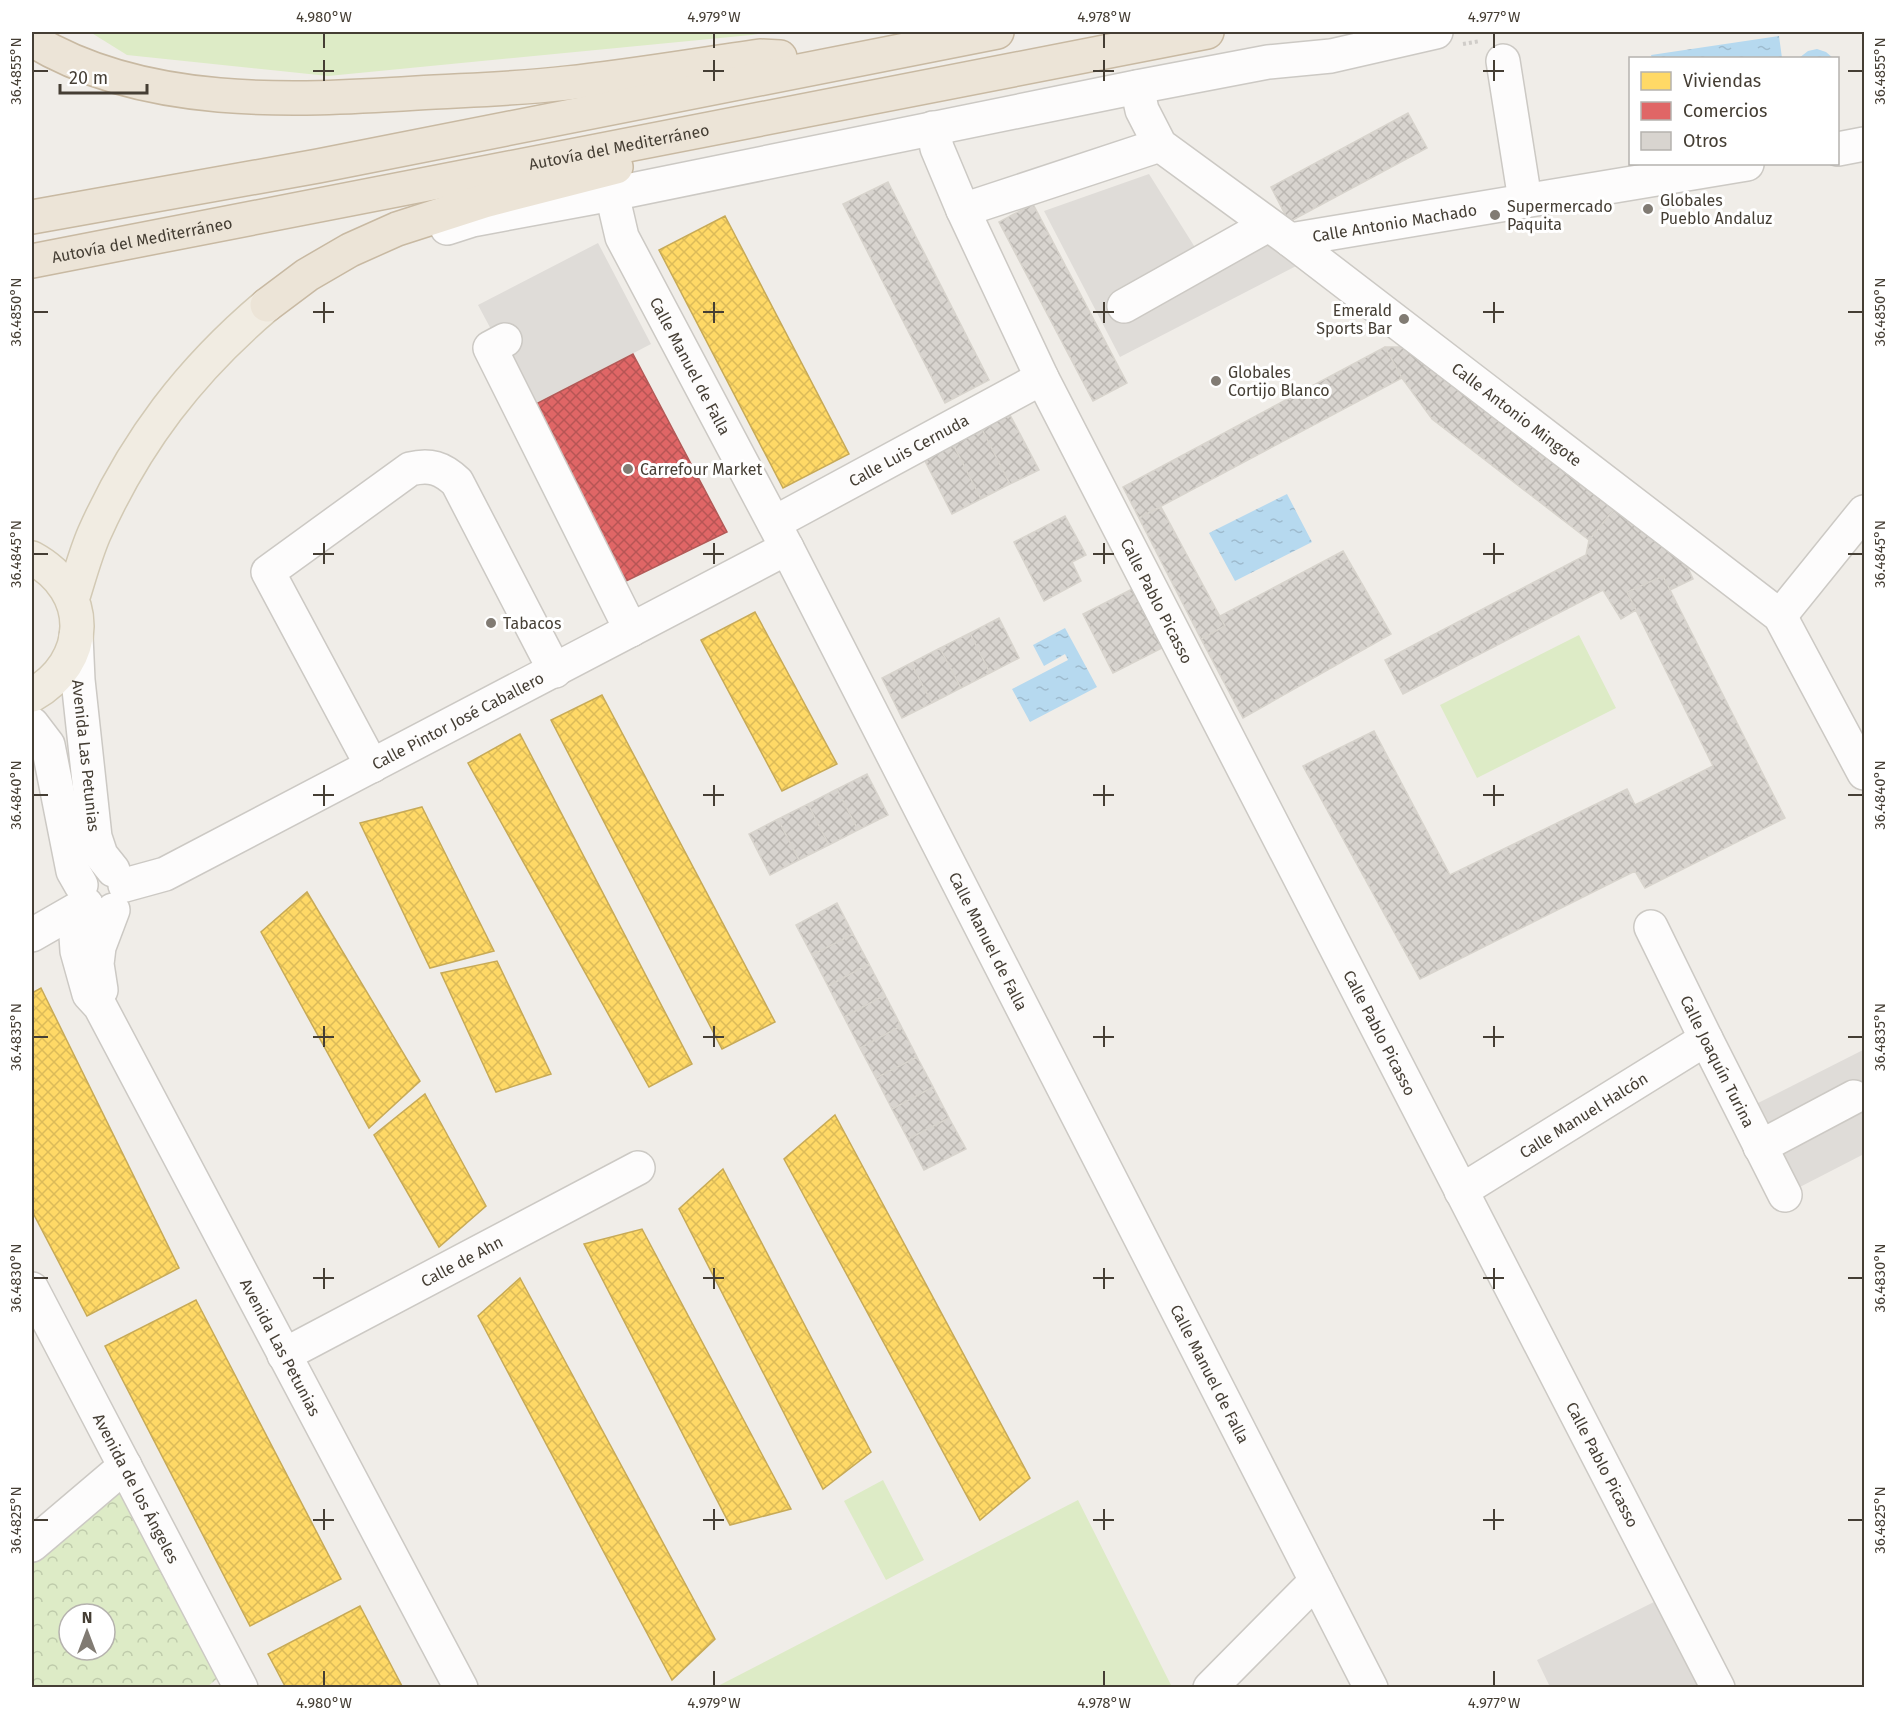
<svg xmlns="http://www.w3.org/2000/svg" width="1896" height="1719" viewBox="0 0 1896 1719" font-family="'Fira Sans',sans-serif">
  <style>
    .green { fill: #ddebc6 }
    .park { fill: url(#park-crowns); fill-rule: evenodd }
    .parking { fill: #dfdcd8 }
    .water { fill: url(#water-ripples) }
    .homes { fill: url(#homes-cross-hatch); stroke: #c7aa57; stroke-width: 1.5 }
    .shops { fill: url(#shops-cross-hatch); stroke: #b25a57; stroke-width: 1.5 }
    .building { fill: url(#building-cross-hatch); stroke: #d8d4cd; stroke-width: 1.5 }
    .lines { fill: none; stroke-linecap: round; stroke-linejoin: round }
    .minor-casing { stroke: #ccc9c4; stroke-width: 36 }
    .major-casing { stroke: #d2c9b4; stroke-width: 36 }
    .highway-casing { stroke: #c8b9a2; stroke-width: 36 }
    .path { stroke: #d0cdc9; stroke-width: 4; stroke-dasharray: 3 3; stroke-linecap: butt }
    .minor { stroke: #fdfcfc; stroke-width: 33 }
    .major { stroke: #f1ece2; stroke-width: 33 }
    .highway { stroke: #ece4d7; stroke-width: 33 }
    .ticks { fill: none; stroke: #453e34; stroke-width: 2 }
    .poi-dot { fill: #817b73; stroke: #fff; stroke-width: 2 }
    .labels { text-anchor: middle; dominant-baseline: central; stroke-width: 6; stroke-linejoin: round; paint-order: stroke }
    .street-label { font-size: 16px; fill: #453e34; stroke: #fff }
    .poi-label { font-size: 16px; fill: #453e34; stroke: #fff; text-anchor: start }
    .neatline { fill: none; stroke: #453e34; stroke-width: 2 }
    .ticks-label { font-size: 15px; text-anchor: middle; fill: #453e34 }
  </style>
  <defs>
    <pattern id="park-crowns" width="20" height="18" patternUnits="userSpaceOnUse" patternTransform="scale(1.5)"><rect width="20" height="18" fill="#ddebc6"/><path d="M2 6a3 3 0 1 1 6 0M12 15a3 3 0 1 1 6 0" fill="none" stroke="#bfcbab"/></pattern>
    <pattern id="water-ripples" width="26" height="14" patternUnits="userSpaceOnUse" patternTransform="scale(1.5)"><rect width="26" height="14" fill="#b6d9ef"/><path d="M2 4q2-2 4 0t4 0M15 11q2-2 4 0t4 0" fill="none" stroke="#9ebbce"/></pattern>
    <pattern id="homes-cross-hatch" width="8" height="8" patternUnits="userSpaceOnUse" patternTransform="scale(1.5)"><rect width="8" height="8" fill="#ffd966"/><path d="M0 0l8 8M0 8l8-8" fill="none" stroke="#dcbb59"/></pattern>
    <pattern id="shops-cross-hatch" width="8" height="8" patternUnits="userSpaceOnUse" patternTransform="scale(1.5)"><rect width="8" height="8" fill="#e06666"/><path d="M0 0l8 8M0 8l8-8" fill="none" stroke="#b75555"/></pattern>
    <pattern id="building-cross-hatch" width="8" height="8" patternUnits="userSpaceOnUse" patternTransform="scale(1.5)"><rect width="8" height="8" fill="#d8d4cf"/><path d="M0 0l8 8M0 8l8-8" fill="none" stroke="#bbb7b2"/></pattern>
  </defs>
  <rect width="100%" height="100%" fill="#f0ede8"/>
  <path class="green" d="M90,32H773L751,35L328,76L127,55Z
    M1579,635L1616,708L1477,778L1440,705Z
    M883,1480L924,1560L886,1580L844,1501Z
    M1078,1500L1172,1687H716Z"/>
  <path class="park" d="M119,1488L219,1677L207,1687H32V1565ZM69,1614H105V1650H69Z"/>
  <path class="parking" d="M1149,174L1196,249L1238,224L1300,264L1120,357L1044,211Z
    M598,243L651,344L532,406L478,305Z
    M1863,1050L1864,1154L1796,1189L1754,1105Z
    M1658,1600L1701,1687H1550L1537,1660Z"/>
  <path class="water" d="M1779,36L1782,58H1652L1651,55Z
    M1817,49L1826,52L1833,58H1799L1808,51Z
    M1287,494L1312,542L1235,581L1209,533Z
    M1065,628L1097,687L1030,722L1012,689L1068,660L1065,654L1044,666L1033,645Z"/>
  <path class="homes" d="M725,216L849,454L783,488L659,250Z
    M755,612L837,764L782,791L701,640Z
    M602,695L775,1022L722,1049L551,720Z
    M520,734L692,1064L649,1087L468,763Z
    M422,807L494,951L430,968L360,823Z
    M307,892L420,1081L369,1128L261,932Z
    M497,961L551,1074L496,1092L441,973Z
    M41,988L179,1268L87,1316L32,1211V993Z
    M425,1094L486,1206L439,1247L374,1135Z
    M835,1115L1030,1478L980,1520L784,1159Z
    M723,1169L871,1452L823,1489L679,1209Z
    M642,1229L791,1509L730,1525L584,1244Z
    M520,1278L715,1639L672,1680L478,1316Z
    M196,1300L341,1579L250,1626L105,1346Z
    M360,1606L403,1688H286L268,1654Z"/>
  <path class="shops" d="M633,354L727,532L620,584L532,406Z"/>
  <path class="building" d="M1408,113L1427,148L1289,222L1271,187Z
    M888,182L989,380L945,403L843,204Z
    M1033,204L1127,383L1093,401L999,222Z
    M1385,347H1408L1616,507L1589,540L1432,419L1402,378Z
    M1385,347L1402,378L1139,518L1123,487Z
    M1009,413L1039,470L1010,484L981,427Z
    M981,427L1010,484L981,499L952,442Z
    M952,442L981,499L952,514L923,457Z
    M1161,507L1225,626L1201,639L1139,518Z
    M1616,507L1684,560L1693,579L1670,590L1663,576L1627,592L1636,610L1621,619L1603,590L1403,694L1385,660L1586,555L1589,540Z
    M1065,516L1086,555L1072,562L1081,581L1044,601L1014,542Z
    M1343,551L1391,634L1243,718L1201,639L1225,626L1220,616Z
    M1663,576L1785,818L1645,888L1635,871L1420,979L1303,766L1374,731L1450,875L1627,789L1635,805L1713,766L1627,592Z
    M1136,587L1166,646L1113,673L1083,614Z
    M999,618L1019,658L990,673L970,633Z
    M970,633L990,673L961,688L940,648Z
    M940,648L961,688L932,703L911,663Z
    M911,663L932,703L902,718L882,678Z
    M867,774L888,815L858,830L837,789Z
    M837,789L858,830L829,845L808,804Z
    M808,804L829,845L799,860L778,819Z
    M778,819L799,860L770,875L749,834Z
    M837,903L853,934L812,955L796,925Z
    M853,934L869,964L828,986L812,955Z
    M869,964L885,995L844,1017L828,986Z
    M885,995L901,1026L860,1048L844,1017Z
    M901,1026L917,1057L876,1078L860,1048Z
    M917,1057L933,1087L892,1109L876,1078Z
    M933,1087L949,1118L908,1139L892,1109Z
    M949,1118L966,1149L924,1170L908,1139Z"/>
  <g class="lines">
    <defs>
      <g id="minor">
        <path d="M1503,61L1525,200"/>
        <path id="s1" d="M1137,87L1142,110L1160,145L1290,240L1780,616L1864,773"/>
        <path id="s2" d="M933,128L937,148L963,210L1042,378L1718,1688"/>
        <path d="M1838,149L1864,144"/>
        <path id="s3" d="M612,194L622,237L787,548L1371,1688"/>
        <path d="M963,210L1160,145"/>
        <path d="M447,228L472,220L612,194L1137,87L1268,62L1331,56L1436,32"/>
        <path id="s4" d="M1290,240L1747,164"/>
        <path d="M1124,306L1268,225"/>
        <path d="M505,340L490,348L631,630"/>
        <path id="s5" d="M774,523L1042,378"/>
        <path d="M1780,616L1864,512"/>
        <path id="s6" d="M76,636L78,680L95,837L101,855L113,870"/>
        <path d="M32,724L48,745L73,871L81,885"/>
        <path d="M372,766L268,572L410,469C430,464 442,468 457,482L555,671"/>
        <path id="s7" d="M125,885L165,874L787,548"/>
        <path id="s8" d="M87,906L76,936L77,951L89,994L100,1006L461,1688"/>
        <path id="s9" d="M1651,927L1706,1039L1785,1195"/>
        <path d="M32,935L86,904"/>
        <path d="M101,990L97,964L99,947L113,910"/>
        <path d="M1760,1147L1854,1097"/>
        <path id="s10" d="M1461,1191L1706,1039"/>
        <path id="s11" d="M32,1289L241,1688"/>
        <path id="s12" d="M284,1355L638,1168"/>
        <path d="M32,1545L125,1466"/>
        <path d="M1210,1688L1316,1581"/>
      </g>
      <path id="major" d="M32,558C93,591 91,662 32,695
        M72,600C79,578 85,555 94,534C135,442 190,370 267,305"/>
      <g id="highway">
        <path d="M32,40C144,108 291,101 417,93C467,90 517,89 567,83C632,76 696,65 760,56L780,57"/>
        <path d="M32,217L318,166L997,32"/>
        <path id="s13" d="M32,261L1207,32"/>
        <path d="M267,305L307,275L350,250L397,229L484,201L616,167"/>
      </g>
    </defs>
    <use href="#minor" class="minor-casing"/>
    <use href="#major" class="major-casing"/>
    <use href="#highway" class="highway-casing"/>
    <path class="path" d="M1463,44L1480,41"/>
    <use href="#minor" class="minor"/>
    <use href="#major" class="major"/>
    <use href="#highway" class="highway"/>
  </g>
  <path class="ticks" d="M324,33V48M714,33V48M1104,33V48M1494,33V48M324,60V81M714,60V81M1104,60V81M1494,60V81M33,71H48M313,71H334M703,71H724M1093,71H1114M1483,71H1504M1848,71H1863M324,302V323M714,302V323M1104,302V323M1494,302V323M33,312H48M313,312H334M703,312H724M1093,312H1114M1483,312H1504M1848,312H1863M324,543V564M714,543V564M1104,543V564M1494,543V564M33,554H48M313,554H334M703,554H724M1093,554H1114M1483,554H1504M1848,554H1863M324,785V806M714,785V806M1104,785V806M1494,785V806M33,795H48M313,795H334M703,795H724M1093,795H1114M1483,795H1504M1848,795H1863M324,1026V1047M714,1026V1047M1104,1026V1047M1494,1026V1047M33,1037H48M313,1037H334M703,1037H724M1093,1037H1114M1483,1037H1504M1848,1037H1863M324,1268V1289M714,1268V1289M1104,1268V1289M1494,1268V1289M33,1278H48M313,1278H334M703,1278H724M1093,1278H1114M1483,1278H1504M1848,1278H1863M324,1509V1530M714,1509V1530M1104,1509V1530M1494,1509V1530M33,1520H48M313,1520H334M703,1520H724M1093,1520H1114M1483,1520H1504M1848,1520H1863M324,1671V1686M714,1671V1686M1104,1671V1686M1494,1671V1686"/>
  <g class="poi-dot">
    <circle cx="1648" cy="209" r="6"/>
    <circle cx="1495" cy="215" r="6"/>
    <circle cx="1404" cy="319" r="6"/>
    <circle cx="1216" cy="381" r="6"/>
    <circle cx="628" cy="469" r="6"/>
    <circle cx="491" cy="623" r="6"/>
  </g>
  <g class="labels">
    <g class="street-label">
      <text stroke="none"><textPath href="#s13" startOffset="598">Autovía del Mediterráneo</textPath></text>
      <text stroke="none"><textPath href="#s4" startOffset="106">Calle Antonio Machado</textPath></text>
      <text stroke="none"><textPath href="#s13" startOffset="112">Autovía del Mediterráneo</textPath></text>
      <text stroke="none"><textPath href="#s3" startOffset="190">Calle Manuel de Falla</textPath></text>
      <text stroke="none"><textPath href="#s1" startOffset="510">Calle Antonio Mingote</textPath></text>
      <text stroke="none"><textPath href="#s5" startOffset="153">Calle Luis Cernuda</textPath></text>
      <text stroke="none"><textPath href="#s2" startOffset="524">Calle Pablo Picasso</textPath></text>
      <text stroke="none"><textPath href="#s7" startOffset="372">Calle Pintor José Caballero</textPath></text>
      <text stroke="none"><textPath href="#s6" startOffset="120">Avenida Las Petunias</textPath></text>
      <text stroke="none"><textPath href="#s3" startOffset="838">Calle Manuel de Falla</textPath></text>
      <text stroke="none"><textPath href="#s2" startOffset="1010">Calle Pablo Picasso</textPath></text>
      <text stroke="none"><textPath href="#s9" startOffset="150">Calle Joaquín Turina</textPath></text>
      <text stroke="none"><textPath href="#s10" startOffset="144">Calle Manuel Halcón</textPath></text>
      <text stroke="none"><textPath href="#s12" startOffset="201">Calle de Ahn</textPath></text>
      <text stroke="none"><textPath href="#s8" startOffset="494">Avenida Las Petunias</textPath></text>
      <text stroke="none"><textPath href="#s3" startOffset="1324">Calle Manuel de Falla</textPath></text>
      <text stroke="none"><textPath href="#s2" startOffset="1496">Calle Pablo Picasso</textPath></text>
      <text stroke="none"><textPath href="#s11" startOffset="225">Avenida de los Ángeles</textPath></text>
    </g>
    <g class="poi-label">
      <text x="1660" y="200">Globales<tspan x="1660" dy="18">Pueblo Andaluz</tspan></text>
      <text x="1507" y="206">Supermercado<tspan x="1507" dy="18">Paquita</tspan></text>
      <text x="1392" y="310" text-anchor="end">Emerald<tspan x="1392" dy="18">Sports Bar</tspan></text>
      <text x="1228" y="372">Globales<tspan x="1228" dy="18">Cortijo Blanco</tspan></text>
      <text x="640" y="469">Carrefour Market</text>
      <text x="503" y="623">Tabacos</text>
    </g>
  </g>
  <rect width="1896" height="1719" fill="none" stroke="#ffffff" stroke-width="66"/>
  <rect x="1629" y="57" width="210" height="108" fill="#ffffff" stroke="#b5b2ae" stroke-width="1.5"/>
  <rect x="1641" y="72" width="30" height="18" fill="#ffd966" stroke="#b5b2ae" stroke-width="1.5"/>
  <text x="1683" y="87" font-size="18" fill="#453e34">Viviendas</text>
  <rect x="1641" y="102" width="30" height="18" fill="#e06666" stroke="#b5b2ae" stroke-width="1.5"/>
  <text x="1683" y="117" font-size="18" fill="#453e34">Comercios</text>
  <rect x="1641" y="132" width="30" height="18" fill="#d8d4cf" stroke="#b5b2ae" stroke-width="1.5"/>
  <text x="1683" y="147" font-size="18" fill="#453e34">Otros</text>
  <g transform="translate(87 1632)"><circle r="28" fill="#ffffff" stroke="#b5b2ae" stroke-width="1.5"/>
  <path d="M0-4.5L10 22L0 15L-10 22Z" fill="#817b73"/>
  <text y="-9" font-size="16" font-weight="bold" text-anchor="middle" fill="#453e34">N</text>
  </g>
  <path d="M60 84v9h87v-9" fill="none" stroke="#453e34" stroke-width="3"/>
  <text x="69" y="84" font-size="18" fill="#453e34" stroke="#ffffff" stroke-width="4.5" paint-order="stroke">20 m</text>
  <rect x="33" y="33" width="1830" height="1653" class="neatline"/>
  <g class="ticks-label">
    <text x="324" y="22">4.980°W</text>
    <text x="714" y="22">4.979°W</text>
    <text x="1104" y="22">4.978°W</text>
    <text x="1494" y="22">4.977°W</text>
    <text transform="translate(16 71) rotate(-90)" y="5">36.4855°N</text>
    <text transform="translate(1880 71) rotate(-90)" y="5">36.4855°N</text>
    <text transform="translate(16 312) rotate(-90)" y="5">36.4850°N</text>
    <text transform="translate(1880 312) rotate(-90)" y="5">36.4850°N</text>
    <text transform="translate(16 554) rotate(-90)" y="5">36.4845°N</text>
    <text transform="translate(1880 554) rotate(-90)" y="5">36.4845°N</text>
    <text transform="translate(16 795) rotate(-90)" y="5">36.4840°N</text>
    <text transform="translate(1880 795) rotate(-90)" y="5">36.4840°N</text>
    <text transform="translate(16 1037) rotate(-90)" y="5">36.4835°N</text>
    <text transform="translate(1880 1037) rotate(-90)" y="5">36.4835°N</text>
    <text transform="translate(16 1278) rotate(-90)" y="5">36.4830°N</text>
    <text transform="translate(1880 1278) rotate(-90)" y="5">36.4830°N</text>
    <text transform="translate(16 1520) rotate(-90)" y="5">36.4825°N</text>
    <text transform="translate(1880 1520) rotate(-90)" y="5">36.4825°N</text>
    <text x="324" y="1708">4.980°W</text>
    <text x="714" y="1708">4.979°W</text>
    <text x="1104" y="1708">4.978°W</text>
    <text x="1494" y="1708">4.977°W</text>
  </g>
</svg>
